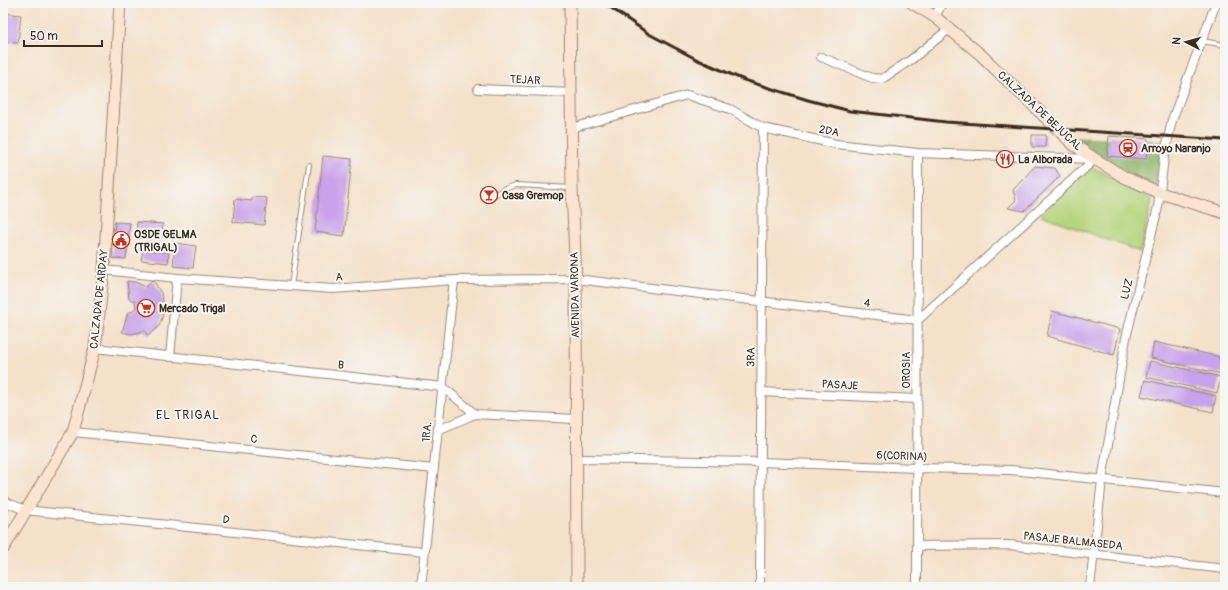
<svg xmlns="http://www.w3.org/2000/svg" width="1228" height="590" viewBox="0 0 1228 590" font-family="Pangolin,sans-serif">
  <style>
    .green { fill: #b4d47c; stroke: #787f4d }
    .forest { fill: #8fb66c; stroke: #657045 }
    .building { fill: #c8a2ea }
    .lines { fill: none; stroke-linecap: round; stroke-linejoin: round }
    .lane-casing { stroke: #988674; stroke-width: 6 }
    .street-casing { stroke: #988674; stroke-width: 10 }
    .secondary-casing { stroke: #988674; stroke-width: 13 }
    .lane { stroke: #fff; stroke-width: 4 }
    .street { stroke: #fff; stroke-width: 8 }
    .secondary { stroke: #fce5d0; stroke-width: 11 }
    .rail { stroke: #3b2a1e; stroke-width: 3 }
    .labels { text-anchor: middle; dominant-baseline: central; stroke-width: 4; stroke-linejoin: round; paint-order: stroke }
    .street-label { font-size: 11px; fill: #3b2a1e; stroke: #f6f6f2 }
    .poi-label { font-size: 11px; font-weight: bold; fill: #3b2a1e; stroke: #f6f6f2; text-anchor: start }
    .neighbourhood-label { font-size: 12px; letter-spacing: 1px; fill: #3b2a1e; stroke: #f6f6f2 }
  </style>
  <rect width="100%" height="100%" fill="#f6f6f2"/>
  <filter id="ink" filterUnits="userSpaceOnUse"><feTurbulence type="fractalNoise" baseFrequency=".025" numOctaves="2"/><feDisplacementMap in="SourceGraphic" scale="8" xChannelSelector="R" yChannelSelector="G"/><feConvolveMatrix kernelMatrix="1 2 1 2 8 2 1 2 1" color-interpolation-filters="sRGB"/></filter>
  <filter id="wash" filterUnits="userSpaceOnUse"><feTurbulence type="fractalNoise" baseFrequency=".012" numOctaves="4" result="noise"/><feDisplacementMap in="SourceGraphic" scale="16" xChannelSelector="R" yChannelSelector="G"/><feGaussianBlur stdDeviation="0.9" result="paint"/><feColorMatrix in="noise" values="0 0 0 0 0 0 0 0 0 0 0 0 0 0 0 0 0 1.4 0 .05"/><feComposite in="paint" operator="in"/></filter>
  <g filter="url(#wash)">
    <rect width="100%" height="100%" fill="#f4e1c9"/>
    <path class="green" d="M1091,166L1152,200L1140,252L1041,215Z"/>
    <path class="forest" d="M1076,137L1163,141L1155,189L1098,155Z"/>
    <g id="blocks">
      <path class="building" d="M3,13L21,15L18,43L3,42Z
        M1032,135H1046L1045,147H1032Z
        M1109,136L1148,139L1146,159L1107,156Z
        M323,156L352,159L344,236L315,232Z
        M1035,166L1055,168L1060,176L1024,211L1008,208L1016,200L1013,190Z
        M252,197L267,198L264,225L233,222L235,199L252,201Z
        M115,222L130,223L126,259L112,258Z
        M137,222L163,224L162,237L136,235Z
        M175,243L196,246L193,268L173,266Z
        M143,250L169,253L168,263L141,260Z
        M152,280L155,283L161,293L164,304L163,315L159,326L148,336L144,330L140,332L131,334L122,332L128,312H132L136,307L135,301L129,299L127,281L135,282L146,287Z
        M1052,311L1120,329L1114,355L1047,336Z
        M1154,342L1225,358L1222,374L1151,358Z
        M1150,361L1221,377L1217,393L1146,377Z
        M1145,380L1216,396L1213,412L1141,396Z"/>
    </g>
  </g>
  <g filter="url(#ink)">
    <use href="#blocks" fill-opacity="0" stroke="#988674" stroke-width="1"/>
    <g class="lines">
      <defs>
        <path id="lane" d="M1202,41L1225,45
          M496,194L504,189L516,185L572,188
          M291,286L309,165"/>
        <path id="street" d="M935,17L942,3
          M821,57L872,78L882,79L912,59L949,29
          M478,89L572,93
          M572,128L687,95L730,109L763,128L836,144L918,153L1095,159
          M104,270L177,278L333,289L454,280L576,279L918,320L1095,159
          M95,348L443,387L475,414L576,419
          M170,357L177,278
          M761,392L917,399
          M438,430L475,414
          M73,432L434,469
          M577,459L761,462L917,468L1011,470L1225,493
          M3,500L6,502L25,510L424,552
          M917,546L1009,545L1225,569
          M421,587L454,280
          M760,587L763,128
          M917,587L918,153
          M1090,587L1102,480L1126,338L1158,207L1164,158L1172,120L1216,3"/>
        <path id="secondary" d="M570,3L572,188L576,279L577,587
          M912,3L935,17L980,54L1074,145L1095,159L1124,177L1160,193L1225,213
          M3,549L73,432L95,348L104,270L120,3"/>
      </defs>
      <use href="#lane" class="lane-casing"/>
      <use href="#street" class="street-casing"/>
      <use href="#secondary" class="secondary-casing"/>
      <use href="#lane" class="lane"/>
      <use href="#street" class="street"/>
      <use href="#secondary" class="secondary"/>
      <path class="rail" d="M604,3L649,34L698,60L744,80L808,100L850,111L946,122L1225,140"/>
    </g>
  </g>
  <defs>
    <symbol id="station-ring" viewBox="-11 -11 22 22"><circle r="9.5" fill="#f6f6f2" stroke="#c8321e" stroke-width="1.5"/><path d="M-3-6H3Q5-6 5-4V2Q5 4 3 4L4.5 6H3L1.5 4h-3L-3 6H-4.5L-3 4Q-5 4-5 2V-4Q-5-6-3-6ZM-3.5-4v3h7v-3ZM-3.5 1v1.5H-2V1ZM2 1v1.5H3.5V1Z" fill="#c8321e"/></symbol>
    <symbol id="restaurant-ring" viewBox="-11 -11 22 22"><circle r="9.5" fill="#f6f6f2" stroke="#c8321e" stroke-width="1.5"/><path d="M-5-6h1v4h1v-4h1v4h1v-4h1v5L-1.5 .5V6h-2V.5L-5-1ZM5-6V6H3V1.5H1.5Q1.5-4 5-6Z" fill="#c8321e"/></symbol>
    <symbol id="bar-ring" viewBox="-11 -11 22 22"><circle r="9.5" fill="#f6f6f2" stroke="#c8321e" stroke-width="1.5"/><path d="M-6-5H6L.8 .8V4.5H3.5V6h-7V4.5H-.8V.8Z" fill="#c8321e"/></symbol>
    <symbol id="civic-ring" viewBox="-11 -11 22 22"><circle r="9.5" fill="#f6f6f2" stroke="#c8321e" stroke-width="1.5"/><path d="M-.6-6.5H3V-4.5H.6V-3L4-1V1h2V6H-6V1h2V-1L-.6-3ZM-1.2 2.5V6h2.4V2.5Z" fill="#c8321e"/></symbol>
    <symbol id="supermarket-ring" viewBox="-11 -11 22 22"><circle r="9.5" fill="#f6f6f2" stroke="#c8321e" stroke-width="1.5"/><path d="M-6-5.5h2.5l.6 2H6L4.5 2H-2.5L-4.4-4H-6ZM-1.5 3.2a1.3 1.3 0 1 0 .1 0ZM3 3.2a1.3 1.3 0 1 0 .1 0Z" fill="#c8321e"/></symbol>
  </defs>
  <g fill-rule="evenodd">
    <use href="#station-ring" x="1118" y="138" width="20" height="20"/>
    <use href="#restaurant-ring" x="995" y="149" width="20" height="20"/>
    <use href="#bar-ring" x="479" y="185" width="20" height="20"/>
    <use href="#civic-ring" x="111" y="230" width="20" height="20"/>
    <use href="#supermarket-ring" x="136" y="298" width="20" height="20"/>
  </g>
  <g class="labels">
    <g class="street-label">
      <text transform="translate(525 80) rotate(3)">TEJAR</text>
      <text transform="translate(1040 111) rotate(43)">CALZADA DE BEJUCAL</text>
      <text transform="translate(829 131) rotate(11)">2DA</text>
      <text transform="translate(339 277) rotate(-3)">A</text>
      <text transform="translate(1127 289) rotate(-76)">LUZ</text>
      <text transform="translate(575 295) rotate(-91)">AVENIDA VARONA</text>
      <text transform="translate(99 299) rotate(-84)">CALZADA DE ARDAY</text>
      <text transform="translate(867 303) rotate(7)">4</text>
      <text transform="translate(751 357) rotate(-89)">3RA</text>
      <text transform="translate(341 365) rotate(6)">B</text>
      <text transform="translate(906 370) rotate(-90)">OROSIA</text>
      <text transform="translate(840 385) rotate(3)">PASAJE</text>
      <text transform="translate(427 432) rotate(-84)">1RA.</text>
      <text transform="translate(254 439) rotate(6)">C</text>
      <text transform="translate(902 456) rotate(2)">6(CORINA)</text>
      <text transform="translate(226 520) rotate(6)">D</text>
      <text transform="translate(1073 541) rotate(6)">PASAJE BALMASEDA</text>
    </g>
    <g class="poi-label">
      <text x="1141" y="148">Arroyo Naranjo</text>
      <text x="1018" y="159">La Alborada</text>
      <text x="502" y="195">Casa Gremop</text>
      <text x="134" y="234">OSDE GELMA<tspan x="134" dy="13">(TRIGAL)</tspan></text>
      <text x="159" y="308">Mercado Trigal</text>
    </g>
    <g class="neighbourhood-label">
      <text x="188" y="415">EL TRIGAL</text>
    </g>
  </g>
  <rect width="1228" height="590" fill="none" stroke="#f6f6f2" stroke-width="16"/>
  <g transform="translate(1186 42) rotate(276)" stroke="#f6f6f2" stroke-width="3" paint-order="stroke">
  <path d="M0-3L7 15L0 10L-7 15Z" fill="#3b2a1e"/>
  <text y="-6" font-size="11" font-weight="bold" text-anchor="middle" fill="#3b2a1e">N</text>
  </g>
  <path d="M24 40v6h78v-6" fill="none" stroke="#3b2a1e" stroke-width="2"/>
  <text x="30" y="40" font-size="12" fill="#3b2a1e" stroke="#f6f6f2" stroke-width="3" paint-order="stroke">50 m</text>
</svg>
